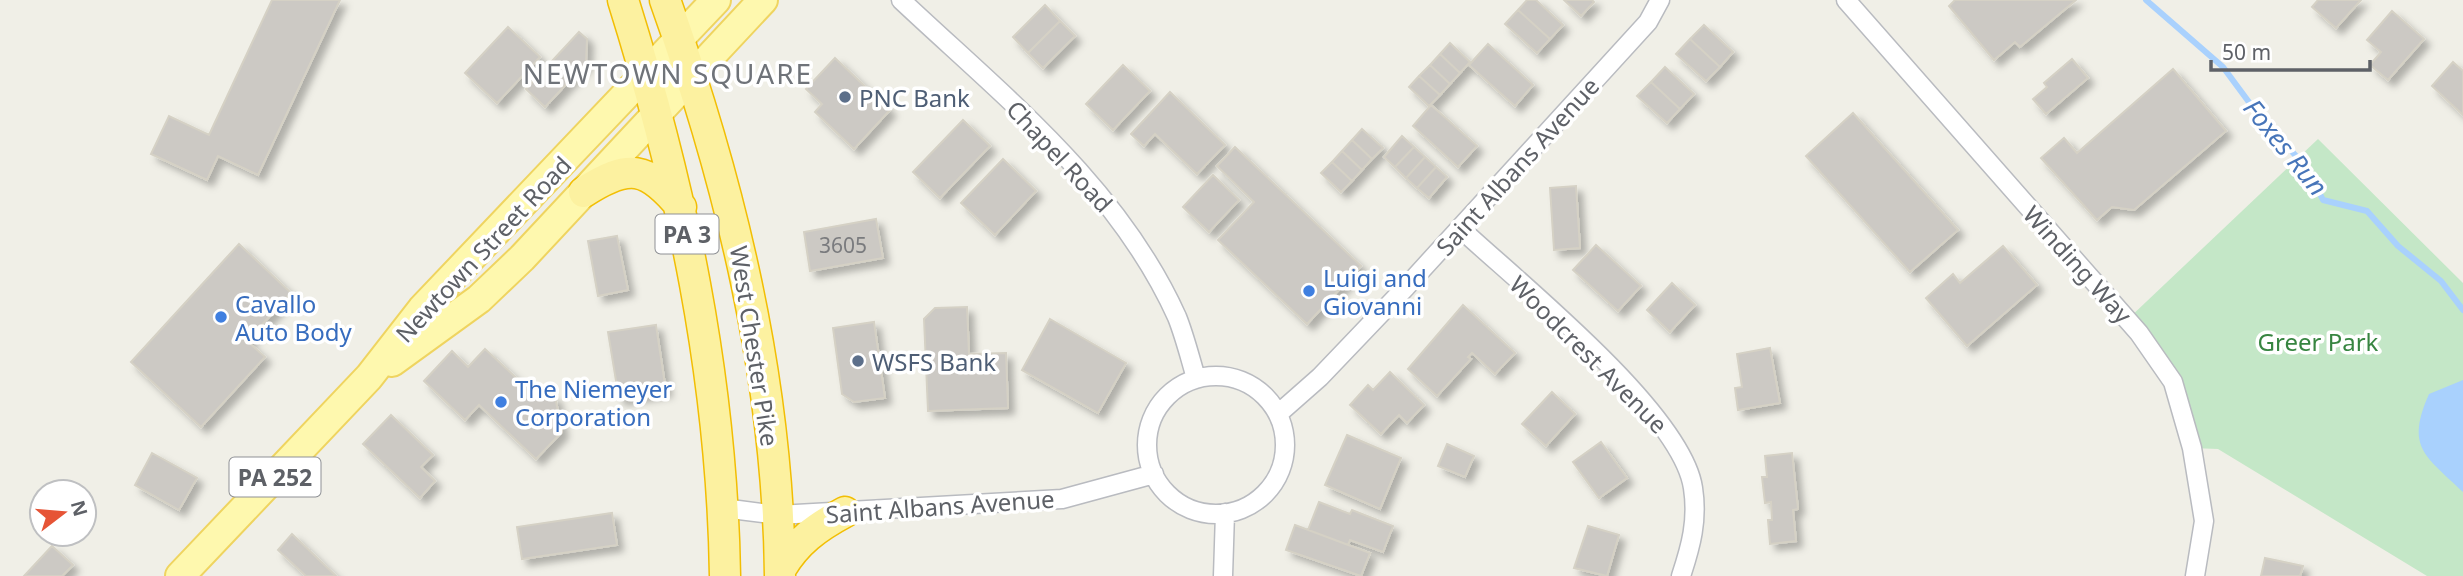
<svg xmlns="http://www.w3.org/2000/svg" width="2463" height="576" viewBox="0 0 2463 576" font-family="'Noto Sans',sans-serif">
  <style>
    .green { fill: #c4e7c7 }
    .water { fill: #a9d1fd }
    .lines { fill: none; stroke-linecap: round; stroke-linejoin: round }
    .stream { stroke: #a9d1fd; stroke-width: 6 }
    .building { fill: #ccc9c4; stroke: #d5d1c5; stroke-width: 2; filter: url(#shadow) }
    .minor-casing { stroke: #b9bbc0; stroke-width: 21 }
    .primary-casing { stroke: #efd460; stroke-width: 32 }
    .trunk-casing { stroke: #f2be04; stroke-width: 33 }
    .minor { stroke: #fff; stroke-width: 18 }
    .primary { stroke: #fef8ae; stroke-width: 28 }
    .trunk { stroke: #fcf1a0; stroke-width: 30 }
    .service-dot { fill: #5c6f8a; stroke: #fff; stroke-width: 2.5 }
    .shop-dot { fill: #3f7fe0; stroke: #fff; stroke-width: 2.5 }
    .labels { text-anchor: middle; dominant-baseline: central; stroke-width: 7; stroke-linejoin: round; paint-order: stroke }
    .number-label { font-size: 21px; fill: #7a7b7e }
    .shield { fill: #fff; stroke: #8e9095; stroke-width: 2 }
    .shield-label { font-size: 23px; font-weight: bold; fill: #5e6167 }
    .service-label { font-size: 24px; fill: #4e5e75; stroke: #fff; text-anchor: start }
    .street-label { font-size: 24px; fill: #5e6167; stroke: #fff }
    .shop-label { font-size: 24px; fill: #366cbe; stroke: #fff; text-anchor: start }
    .park-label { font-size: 24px; fill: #378541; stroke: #fff }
    .water-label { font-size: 26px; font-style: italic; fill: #4775b9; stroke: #fff }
    .quarter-label { font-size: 28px; letter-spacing: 2px; fill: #6f7379; stroke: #fff }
  </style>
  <defs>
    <filter id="shadow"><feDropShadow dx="6" dy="6" stdDeviation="3.5" flood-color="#0004"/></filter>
  </defs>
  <rect width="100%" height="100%" fill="#f0efe7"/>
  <path class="green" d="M2318,139L2463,283V576H2427L2218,449L2192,448L2173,382L2127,320Z"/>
  <path class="water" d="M2463,380V492C2426,456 2405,448 2429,394Z"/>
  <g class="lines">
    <path class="stream" d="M2146,0L2223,67L2257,113L2306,167L2323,200L2367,211L2398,246L2441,281L2463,310"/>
  </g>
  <path class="building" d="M272,0H340L258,175L218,156L207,180L151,154L169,116L209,135Z
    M1527,0H1536L1563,25L1550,39L1518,10Z
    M1564,0H1592L1594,2L1581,16Z
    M1955,0H2076L2020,47L2015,42L1994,60L1949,6Z
    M2318,0H2361L2336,28L2312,7Z
    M1045,5L1060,21L1028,53L1013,37Z
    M1518,10L1550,39L1537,53L1505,24Z
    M2392,11L2424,39L2388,80L2370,65L2381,52L2367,40Z
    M1060,21L1075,36L1043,68L1028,53Z
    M1704,25L1733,52L1720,67L1690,39Z
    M508,27L540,57L497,103L465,73Z
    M579,32L587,39L586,63L545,107L526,89Z
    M1690,39L1720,67L1706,81L1676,54Z
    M1450,43L1470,62L1460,73L1440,54Z
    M1488,44L1533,85L1515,106L1469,65Z
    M1440,54L1460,73L1450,84L1430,65Z
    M835,58L890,110L854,149L815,112L822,104L806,89Z
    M2072,59L2088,78L2046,114L2033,99L2047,87L2044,83Z
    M2453,62L2463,71V115L2432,86Z
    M1123,65L1150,91L1113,130L1086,104Z
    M1430,65L1450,84L1440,95L1419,76Z
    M1665,67L1694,94L1680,109L1651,82Z
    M2173,69L2226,131L2134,210L2112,207L2097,220L2041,158L2064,138L2077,153Z
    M1419,76L1440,95L1429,106L1409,87Z
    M1651,82L1680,109L1667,123L1637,96Z
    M1170,92L1225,145L1197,174L1155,134L1144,146L1131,134Z
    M1431,105L1477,146L1458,167L1413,126Z
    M1853,113L1958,230L1910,272L1806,156Z
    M963,120L990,146L940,198L913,172Z
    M1362,129L1383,148L1372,159L1352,140Z
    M1402,136L1414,147L1395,167L1384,157Z
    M1352,140L1372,159L1362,170L1342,151Z
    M1235,147L1361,266L1307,324L1218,240L1254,202L1217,166Z
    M1414,147L1425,157L1406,178L1395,167Z
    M1342,151L1362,170L1352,181L1332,162Z
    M1425,157L1436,167L1417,188L1406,178Z
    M1003,159L1036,191L995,235L961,203Z
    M1332,162L1352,181L1341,192L1321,173Z
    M1436,167L1447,177L1429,198L1417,188Z
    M1213,175L1239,200L1209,232L1183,207Z
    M1576,186L1580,248L1554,250L1550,188Z
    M876,219L883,258L810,271L804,232Z
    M617,236L628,290L598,296L588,241Z
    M239,244L291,293L247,341L265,357L201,427L131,362Z
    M1596,245L1641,286L1618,311L1573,270Z
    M2003,246L2037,285L1967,346L1926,298L1953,274L1960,283Z
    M1672,283L1695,305L1670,332L1647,310Z
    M1463,305L1515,353L1495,374L1472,353L1468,357L1471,359L1437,396L1408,369Z
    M967,307L969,354L1006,353L1008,408L928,411L924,319L935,308Z
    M1050,319L1126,363L1098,413L1022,370Z
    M874,322L885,398L854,402L842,394L833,328Z
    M656,325L666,391L619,399L608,332Z
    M1770,348L1780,403L1738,410L1735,388L1742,387L1737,354Z
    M485,349L539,399L555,396L562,432L536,459L479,405L465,420L424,381L452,351L468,367Z
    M1390,372L1424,405L1407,423L1399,415L1381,434L1350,405L1368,385L1373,390Z
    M1552,392L1575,414L1546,446L1522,424Z
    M391,415L433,455L421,467L435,481L420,498L363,444Z
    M1347,435L1401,458L1380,509L1325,485Z
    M1601,442L1627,478L1599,498L1573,462Z
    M1447,444L1474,456L1465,477L1438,466Z
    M152,453L197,478L179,510L135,485Z
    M1792,453L1798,509L1793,510L1796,541L1770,544L1768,520H1772L1771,502L1765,503L1762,477H1767L1765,456Z
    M1319,502L1350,514L1352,510L1393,526L1383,552L1350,540L1348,545L1308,530Z
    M612,513L617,545L522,559L517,527Z
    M1295,525L1370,553L1361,576L1286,550Z
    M1588,526L1619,535L1607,576L1574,568Z
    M292,534L336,576H306L278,550Z
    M52,546L73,565L62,576H24Z
    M2265,558L2303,566L2300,576H2261Z"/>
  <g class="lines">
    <defs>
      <path id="minor" d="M901,0C1003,96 1118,186 1177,317C1185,337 1190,358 1196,378
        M1846,0L2139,333L2173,382L2192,448L2204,521L2195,576
        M1461,229C1519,283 1682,413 1693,488C1698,520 1691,546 1681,576
        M1147 445a69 69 0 1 1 138 0a69 69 0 1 1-138 0Z
        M1278,414L1320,377L1406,287L1648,22L1660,0
        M723,508L778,515L1062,499L1154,474
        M1223,576L1225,513"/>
      <path id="primary" d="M392,362L479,299L522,258L763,0
        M180,576L369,377L422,309L716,0"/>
      <path id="trunk" d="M623,0C682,188 722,378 725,576
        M665,0C731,185 778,379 780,576
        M584,192C629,163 647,166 681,207
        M780,570C796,542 817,527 845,512"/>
    </defs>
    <use href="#minor" class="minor-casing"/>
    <use href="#primary" class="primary-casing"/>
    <use href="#trunk" class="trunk-casing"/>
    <use href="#minor" class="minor"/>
    <use href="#primary" class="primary"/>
    <use href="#trunk" class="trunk"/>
  </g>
  <g class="service-dot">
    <circle cx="845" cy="97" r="7"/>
    <circle cx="858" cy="361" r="7"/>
  </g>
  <g class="shop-dot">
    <circle cx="1309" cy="291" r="7"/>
    <circle cx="221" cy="317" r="7"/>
    <circle cx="501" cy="402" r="7"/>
  </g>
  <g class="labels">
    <g class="number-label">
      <text x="843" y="245">3605</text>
    </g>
    <g class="shield">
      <rect x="655.5" y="214.5" width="63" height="39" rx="5"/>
      <rect x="229.5" y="457.5" width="91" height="39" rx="5"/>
    </g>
    <g class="shield-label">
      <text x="687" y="234">PA 3</text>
      <text x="275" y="477">PA 252</text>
    </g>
    <g class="service-label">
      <text x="859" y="97">PNC Bank</text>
      <text x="872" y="361">WSFS Bank</text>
    </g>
    <g class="street-label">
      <text transform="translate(1060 156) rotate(47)">Chapel Road</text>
      <text transform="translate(1517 166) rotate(-48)">Saint Albans Avenue</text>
      <text transform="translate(483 249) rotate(-47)">Newtown Street Road</text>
      <text transform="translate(2078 264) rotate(48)">Winding Way</text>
      <text transform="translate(755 346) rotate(81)">West Chester Pike</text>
      <text transform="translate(1589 354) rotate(45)">Woodcrest Avenue</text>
      <text transform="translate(940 506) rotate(-4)">Saint Albans Avenue</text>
    </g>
    <g class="shop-label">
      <text x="1323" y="277">Luigi and<tspan x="1323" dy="28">Giovanni</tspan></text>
      <text x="235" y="303">Cavallo<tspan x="235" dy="28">Auto Body</tspan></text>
      <text x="515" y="388">The Niemeyer<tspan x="515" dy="28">Corporation</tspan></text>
    </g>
    <g class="park-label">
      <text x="2318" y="341">Greer Park</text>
    </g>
    <g class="water-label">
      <text transform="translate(2286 147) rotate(51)">Foxes Run</text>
    </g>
    <g class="quarter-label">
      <text x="668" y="73">NEWTOWN SQUARE</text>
    </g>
  </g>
  <g transform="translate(63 513) rotate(74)"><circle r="33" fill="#ffffff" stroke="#bfc0c2" stroke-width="2"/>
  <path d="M0-5L12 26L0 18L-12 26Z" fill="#e65436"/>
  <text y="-10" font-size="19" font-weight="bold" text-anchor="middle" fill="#5e6167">N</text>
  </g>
  <path d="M2211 60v10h159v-10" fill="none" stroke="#5e6167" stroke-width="3.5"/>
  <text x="2222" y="60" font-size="21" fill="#5e6167" stroke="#ffffff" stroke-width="5" paint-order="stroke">50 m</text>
</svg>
